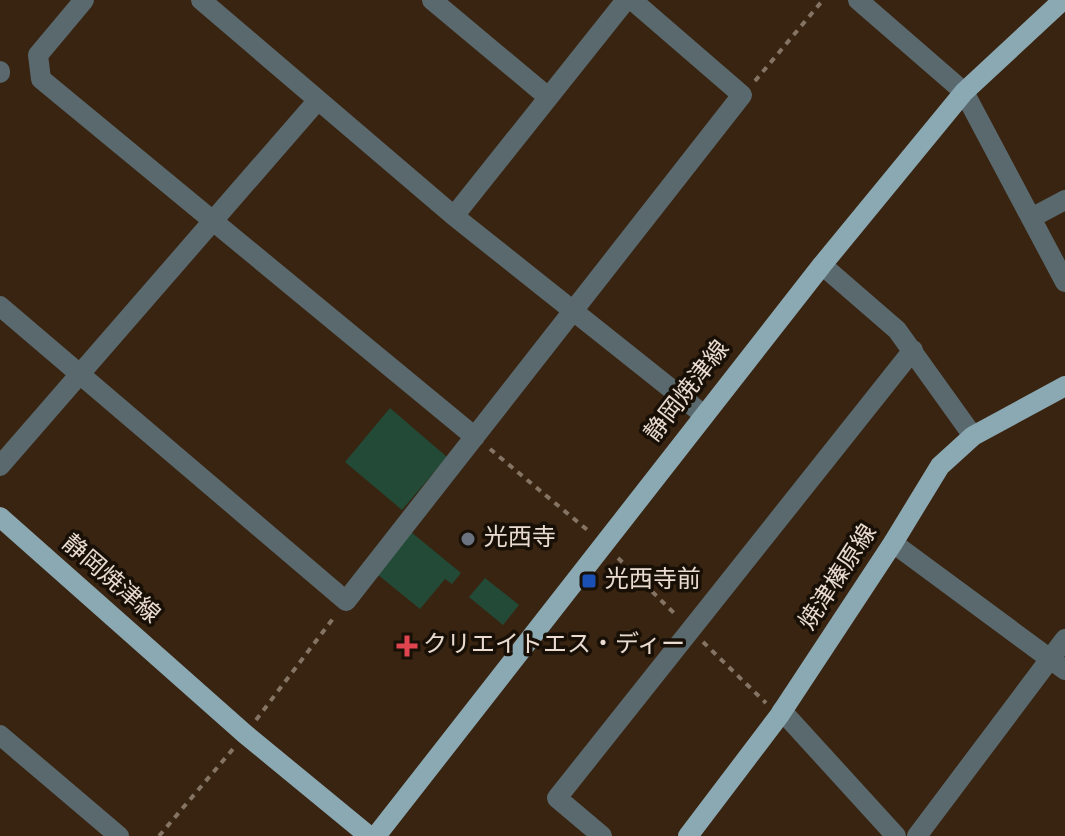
<svg xmlns="http://www.w3.org/2000/svg" width="1065" height="836" viewBox="0 0 1065 836" font-family="Overpass,'Noto Sans JP',sans-serif">
  <style>
    .green { fill: #234a36 }
    .lines { fill: none; stroke-linecap: round; stroke-linejoin: round }
    .path { stroke: #857464; stroke-width: 4; stroke-dasharray: 6 6; stroke-linecap: butt }
    .minor { stroke: #5a696e; stroke-width: 20 }
    .major { stroke: #8ba9b3; stroke-width: 20 }
    .worship-dot { fill: #6b7280; stroke: #181007; stroke-width: 3 }
    .transit-dot { fill: #1a4fb4; stroke: #181007; stroke-width: 3 }
    .health-dot { fill: #e0444e; stroke: #181007; stroke-width: 3 }
    .labels { text-anchor: middle; dominant-baseline: central; stroke-width: 7; stroke-linejoin: round; paint-order: stroke }
    .street-label { font-size: 24px; fill: #e9dbcf; stroke: #181007 }
    .poi-label { font-size: 24px; fill: #e9dbcf; stroke: #181007; text-anchor: start }
  </style>
  <rect width="100%" height="100%" fill="#382411"/>
  <path class="green" d="M390,408L447,457L402,510L345,462Z
    M411,532L461,573L452,584L445,579L420,609L377,574Z
    M485,578L519,605L503,625L469,597Z"/>
  <g class="lines">
    <path class="path" d="M755,81L823,0
      M490,449L591,533
      M618,558L677,616
      M703,642L766,703
      M256,720L335,616
      M159,836L233,749"/>
    <path class="minor" d="M84,0L38,55L41,79L475,437
      M201,0L454,216L704,415
      M432,0L548,97
      M858,0L964,92L1065,282
      M0,71V73
      M454,216L626,0
      M1031,218L1065,200
      M822,265L897,330L973,436
      M0,306L346,601L742,95L632,0
      M0,466L318,100
      M893,543L1065,670
      M782,711L896,836
      M0,735L119,836
      M602,836L557,798L913,350
      M917,836L1065,639"/>
    <path class="major" d="M0,517L245,734L369,836
      M376,836L822,265L964,92L1063,0
      M688,836L779,716L893,543L940,466L973,436L1065,386"/>
  </g>
  <circle class="worship-dot" cx="468" cy="539" r="8"/>
  <rect class="transit-dot" x="581" y="573" width="16" height="16" rx="4"/>
  <path class="health-dot" d="M403 634h8v8h8v8h-8v8h-8v-8h-8v-8h8z"/>
  <g class="labels">
    <g class="street-label">
      <text transform="translate(688 392) rotate(-52)">静岡焼津線</text>
      <text transform="translate(839 578) rotate(-57)">焼津榛原線</text>
      <text transform="translate(110 580) rotate(41)">静岡焼津線</text>
    </g>
    <g class="poi-label">
      <text x="484" y="539">光西寺</text>
      <text x="605" y="581">光西寺前</text>
      <text x="423" y="646">クリエイトエス・ディー</text>
    </g>
  </g>
</svg>
